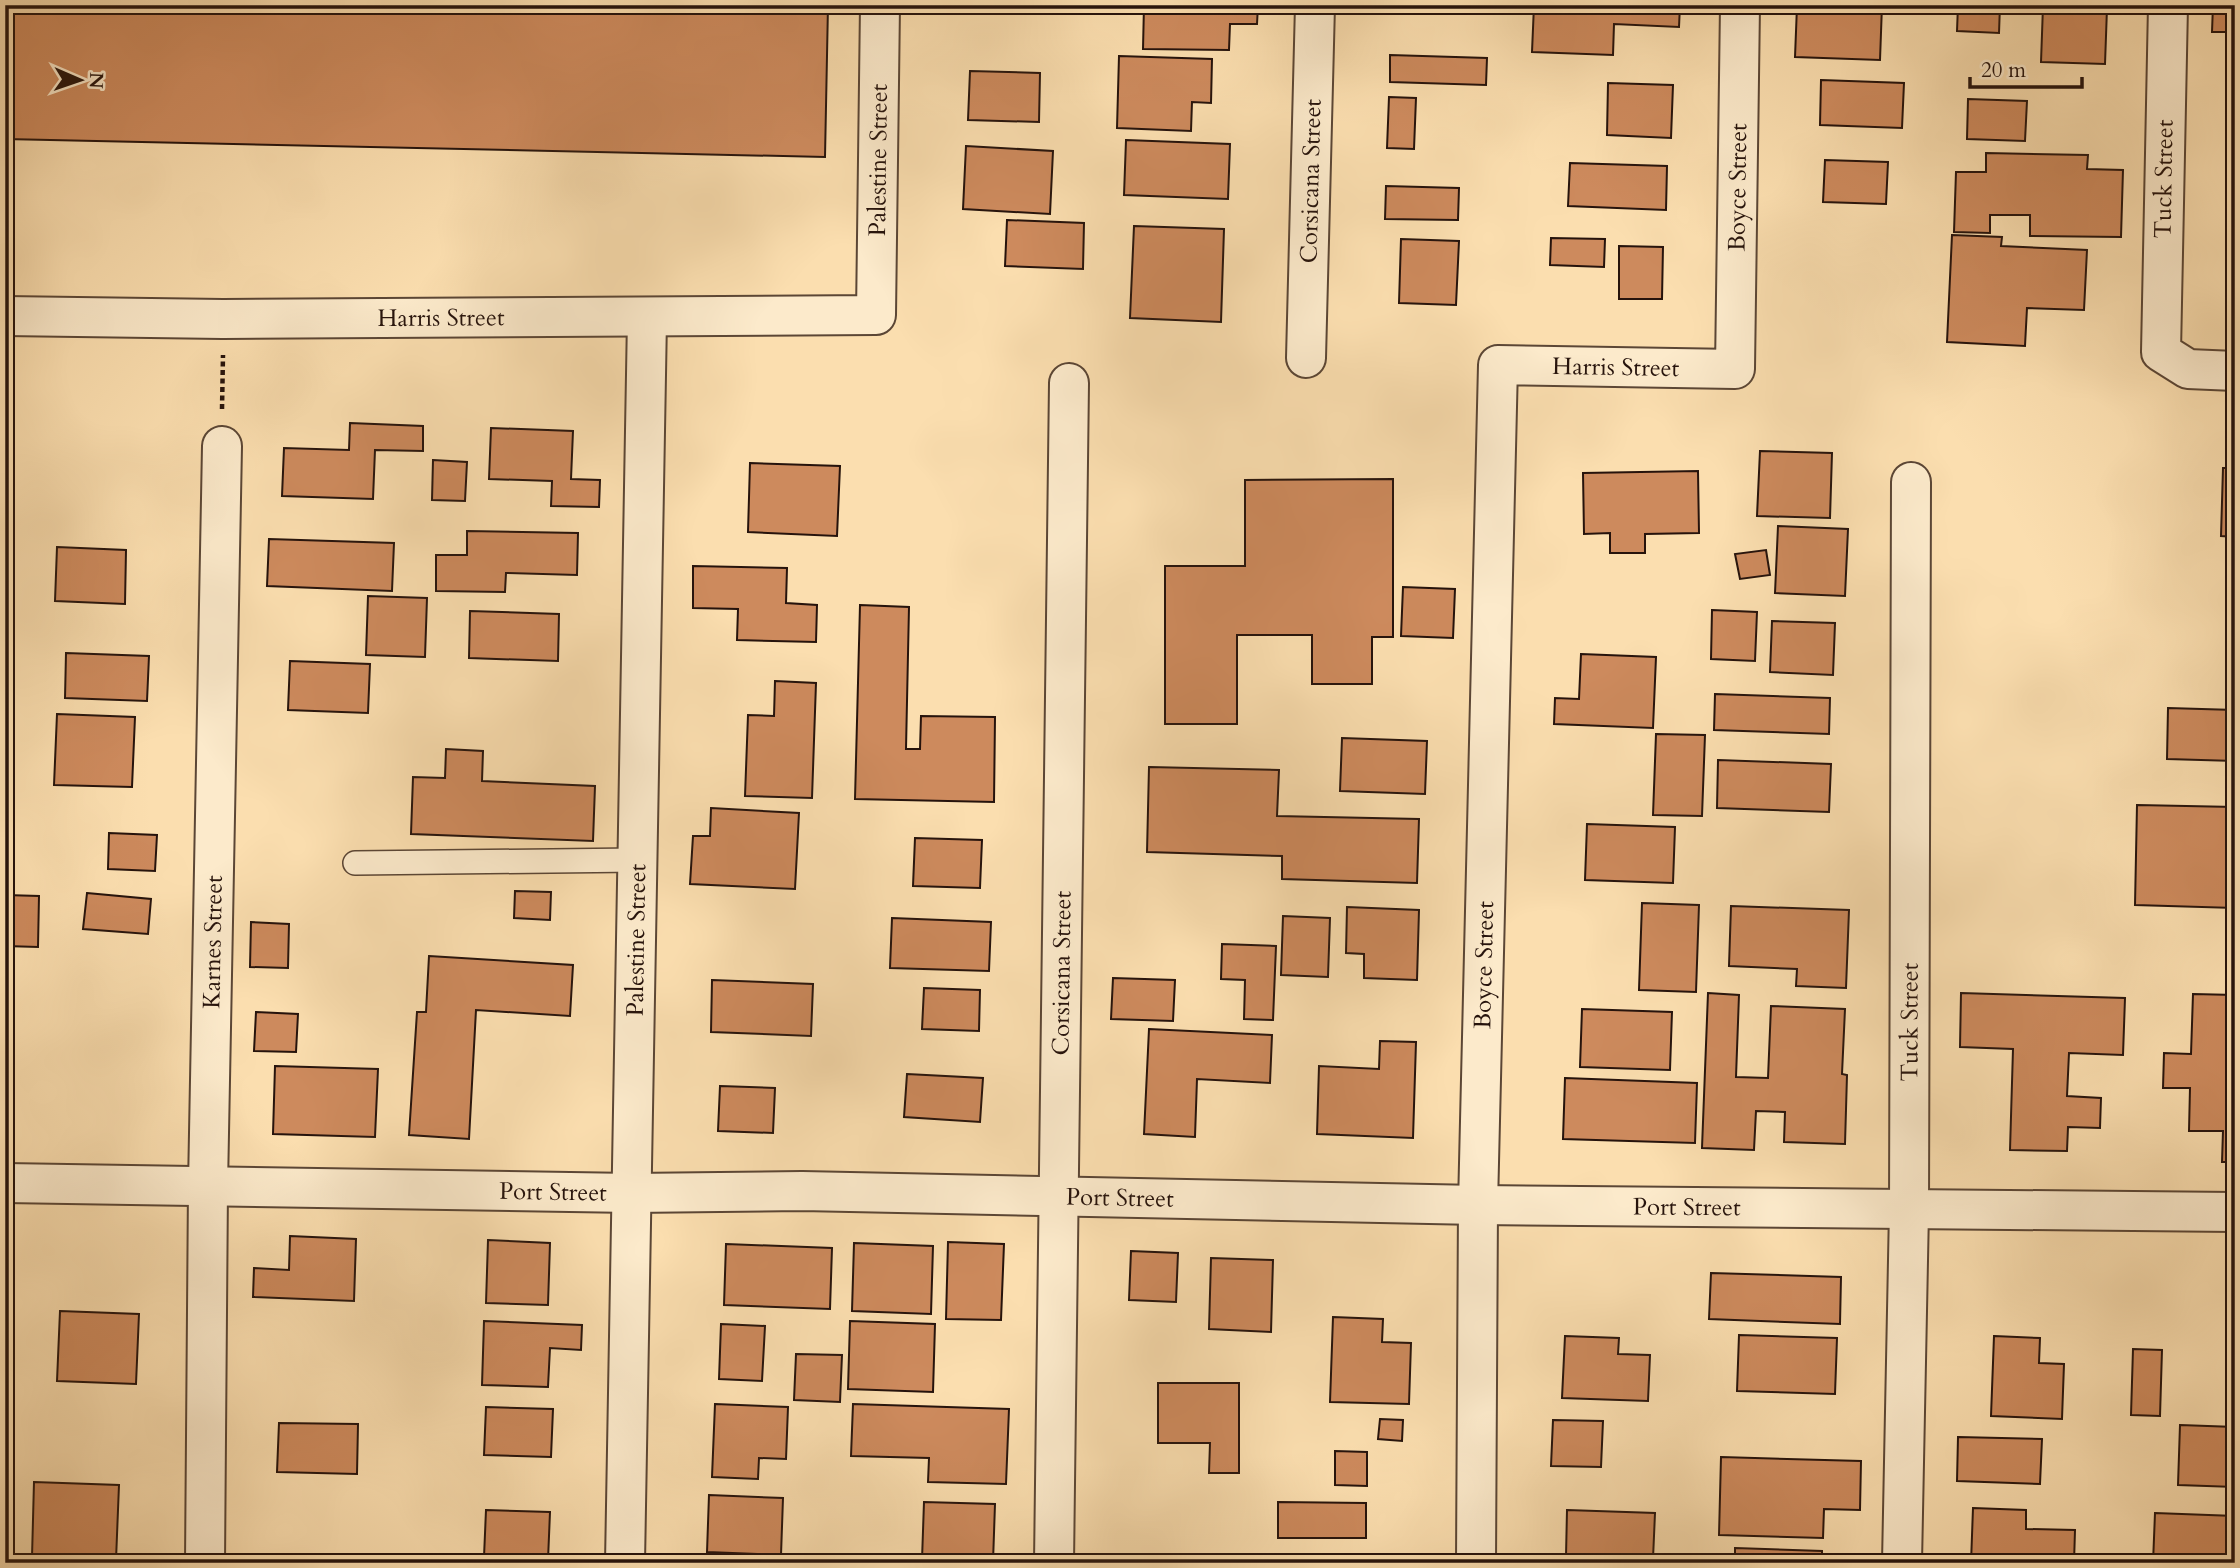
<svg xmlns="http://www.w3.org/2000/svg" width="2240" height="1568" viewBox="0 0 2240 1568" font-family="Cardo,serif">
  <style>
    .building { fill: #cd8a5d; stroke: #26130c; stroke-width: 2 }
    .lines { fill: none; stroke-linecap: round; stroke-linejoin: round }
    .service-casing { stroke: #5b4635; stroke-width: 26 }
    .minor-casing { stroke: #5b4635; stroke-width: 42 }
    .path { stroke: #26130c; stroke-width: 4.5; stroke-dasharray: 5 3.5; stroke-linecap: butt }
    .service { stroke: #fceacb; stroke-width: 23 }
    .minor { stroke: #fceacb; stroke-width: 38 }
    .labels { text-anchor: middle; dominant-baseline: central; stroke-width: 5; stroke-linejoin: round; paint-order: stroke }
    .street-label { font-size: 24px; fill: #26130c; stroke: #fceacb }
  </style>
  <rect width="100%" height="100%" fill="#fbdeaf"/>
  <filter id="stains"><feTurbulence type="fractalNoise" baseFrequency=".00286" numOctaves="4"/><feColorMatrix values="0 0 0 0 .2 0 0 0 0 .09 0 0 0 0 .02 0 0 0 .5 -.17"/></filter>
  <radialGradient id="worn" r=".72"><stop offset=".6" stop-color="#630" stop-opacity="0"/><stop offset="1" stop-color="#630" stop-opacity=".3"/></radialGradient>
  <path class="building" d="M5,5H828L825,157L5,139Z
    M1144,5H1258L1257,24H1230L1229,50L1143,49Z
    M1534,5H1680L1679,27L1614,24L1613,55L1532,52Z
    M1818,5H1882L1880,60L1795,57L1797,6Z
    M1958,5H2000L1999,33L1957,31Z
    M2213,5H2235V32H2212Z
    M2043,6L2107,8L2105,64L2041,62Z
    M1390,55L1487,58L1486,85L1390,82Z
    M1119,56L1212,59L1211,103L1192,102L1191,131L1117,128Z
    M970,71L1040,73L1039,122L968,120Z
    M1821,80L1904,83L1902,128L1820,125Z
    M1608,83L1673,85L1671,138L1607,135Z
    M1389,97L1416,98L1414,149L1387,148Z
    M1968,99L2027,101L2025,141L1967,139Z
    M1126,140L1230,144L1228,199L1124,195Z
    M966,146L1053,151L1050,214L963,209Z
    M1986,153L2088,155L2087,169L2123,170L2121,237L2030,236V215H1990V233L1954,232L1956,172H1986Z
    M1825,160L1888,162L1886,204L1823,202Z
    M1570,163L1667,166L1666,210L1568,206Z
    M1386,186L1459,188L1458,220L1385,219Z
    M1007,220L1084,223L1083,269L1005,266Z
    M1134,226L1224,229L1221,322L1130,318Z
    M1952,235L2002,237L2001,246L2087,250L2084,310L2027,308L2025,346L1947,342Z
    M1551,238L1605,239L1604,267L1550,265Z
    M1401,239L1459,241L1456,305L1399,303Z
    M1619,246L1663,247L1662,299H1619Z
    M350,423L423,426V451L375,450L373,499L282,496L284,448L349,450Z
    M491,428L573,431L571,479L600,480L599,507L551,506L552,481L489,479Z
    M1760,451L1832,453L1830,518L1757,516Z
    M433,460L467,462L465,501L432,500Z
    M750,463L840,466L837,536L748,532Z
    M2223,468H2235V537L2221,536Z
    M1698,471L1699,533L1645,534V553H1610V533L1584,534L1583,473Z
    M1393,479V637H1372V684H1312V635H1237V724H1165V566H1245V480Z
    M1778,526L1848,529L1845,596L1775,593Z
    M467,531L578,533L577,575L506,573L505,592L436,591V555H467Z
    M269,539L394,543L392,591L267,586Z
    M57,547L126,550L125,604L55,601Z
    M1766,550L1770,575L1740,579L1735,554Z
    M693,566L787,568L786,603L817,605L816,642L737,640L738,609L693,608Z
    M1403,587L1455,589L1453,638L1401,636Z
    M368,596L427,598L425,657L366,655Z
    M860,605L909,607L906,749H920L921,716L995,717L994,802L855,799Z
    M1712,610L1757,612L1755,661L1711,659Z
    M470,611L559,614L558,661L469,658Z
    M1772,621L1835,623L1833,675L1770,672Z
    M66,653L149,656L147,701L65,698Z
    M1581,654L1656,657L1653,728L1554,724L1555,698L1579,699Z
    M290,661L370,664L368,713L288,710Z
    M775,681L816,683L812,798L745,796L748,715L774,716Z
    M1715,694L1830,698L1829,734L1714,730Z
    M2168,708L2235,710V761L2167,759Z
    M57,714L135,717L132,787L54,785Z
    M1656,734L1705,735L1702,816L1653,815Z
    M1342,738L1427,741L1425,794L1340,791Z
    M446,749L483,751L482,781L595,786L593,841L411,834L413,777L445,778Z
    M1718,760L1831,764L1829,812L1717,808Z
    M1149,767L1279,770L1277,816L1419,819L1417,883L1282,879V856L1147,852Z
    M2137,805L2235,807V908L2135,905Z
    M711,808L799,813L795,889L690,884L693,836H710Z
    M1587,824L1675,827L1673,883L1585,880Z
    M109,833L157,835L155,871L108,869Z
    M915,838L982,840L980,888L913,886Z
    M515,891L551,892L550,920L514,918Z
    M87,893L151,899L148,934L83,929Z
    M5,895L39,896L38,947L5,946Z
    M1642,903L1699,905L1696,992L1639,990Z
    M1731,906L1849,910L1846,988L1796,986L1797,969L1729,966Z
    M1347,907L1419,910L1417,980L1364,978V954L1346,953Z
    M1283,916L1330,918L1328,977L1281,975Z
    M892,918L991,922L989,971L890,968Z
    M251,922L289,924L288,968L250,967Z
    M1222,944L1276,946L1273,1020L1244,1019L1245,980L1221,979Z
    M429,956L573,965L570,1016L476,1010L469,1139L409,1135L417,1012H426Z
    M1113,978L1175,980L1173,1021L1111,1019Z
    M712,980L813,984L811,1036L711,1032Z
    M924,988L980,990L979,1031L922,1029Z
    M1708,993L1739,995L1736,1077L1768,1078L1771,1006L1845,1009L1842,1074L1847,1075L1845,1144L1784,1142L1785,1112L1756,1111L1754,1150L1702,1148Z
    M1961,993L2125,998L2123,1055L2069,1053L2067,1096L2101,1098L2100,1128L2068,1127L2067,1151L2010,1150L2013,1049L1960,1047Z
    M2193,994L2235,995V1162H2222L2223,1131H2189L2190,1088H2163L2164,1053L2191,1054Z
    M1582,1009L1672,1012L1670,1070L1580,1067Z
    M256,1012L298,1014L296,1052L254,1051Z
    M1149,1029L1272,1035L1270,1083L1197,1079L1195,1137L1144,1134Z
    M1380,1041L1416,1042L1413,1138L1317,1134L1319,1066L1379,1069Z
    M275,1066L378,1069L375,1137L273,1134Z
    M907,1074L983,1078L980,1122L904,1117Z
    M1565,1078L1697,1083L1695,1143L1563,1139Z
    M720,1086L775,1088L773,1133L718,1131Z
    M290,1236L356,1239L354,1301L253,1297L254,1268L289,1270Z
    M488,1240L550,1243L548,1305L486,1303Z
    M948,1242L1004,1244L1001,1320L946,1319Z
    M854,1243L933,1246L931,1314L852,1311Z
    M726,1244L832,1248L830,1309L724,1305Z
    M1131,1251L1178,1253L1176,1302L1129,1300Z
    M1211,1258L1273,1260L1271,1332L1209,1329Z
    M1711,1273L1841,1277L1840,1324L1709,1319Z
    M60,1311L139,1314L136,1384L57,1381Z
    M1333,1317L1383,1319L1382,1342L1411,1343L1409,1404L1330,1402Z
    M484,1321L582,1325L581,1350L550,1348L548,1387L482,1385Z
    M850,1321L935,1324L933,1392L848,1389Z
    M721,1324L765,1326L762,1381L719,1379Z
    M1739,1335L1837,1338L1835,1394L1737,1391Z
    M1565,1336L1619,1338L1618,1354L1650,1355L1648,1401L1562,1398Z
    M1994,1336L2040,1338L2039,1363L2064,1364L2062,1419L1991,1416Z
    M2133,1349L2162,1350L2160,1416L2131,1415Z
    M796,1354L842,1355L840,1402L794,1400Z
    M1158,1383H1239V1473H1209L1210,1443H1158Z
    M715,1404L788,1407L786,1459L759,1458L758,1479L712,1477Z
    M853,1404L1009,1409L1006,1484L928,1482L929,1458L851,1456Z
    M486,1407L553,1409L551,1457L484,1455Z
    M1380,1419L1403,1420L1402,1441L1378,1439Z
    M1553,1420L1603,1421L1601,1467L1551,1466Z
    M279,1423L358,1424L357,1474L277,1472Z
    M2180,1425L2235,1427V1487L2178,1485Z
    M1958,1437L2042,1439L2040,1484L1957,1481Z
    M1335,1451L1367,1452V1486L1335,1485Z
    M1721,1457L1861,1461L1860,1510L1824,1509L1823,1538L1719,1535Z
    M34,1482L119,1485L116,1560L32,1557Z
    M709,1495L783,1498L781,1555L707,1552Z
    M924,1502L995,1504L993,1562L922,1560Z
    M1278,1502L1366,1503V1538H1278Z
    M1973,1508L2026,1510V1529L2075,1530L2074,1563H1971Z
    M486,1510L550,1512L548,1560L484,1557Z
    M1567,1510L1655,1513L1653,1559L1566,1556Z
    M2155,1513L2235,1516V1563H2153Z
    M1735,1548L1822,1551V1563H1735Z"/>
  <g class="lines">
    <defs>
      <path id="service" d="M355,863L638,860"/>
      <g id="minor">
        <path d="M2168,5L2161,352L2188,369L2235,371"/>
        <path id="s1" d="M5,316L223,319L876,315L880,5"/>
        <path id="s2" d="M1306,358L1315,5"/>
        <path id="s3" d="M5,1183L632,1193L802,1191L1478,1205L2235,1212"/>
        <path id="s4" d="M205,1563L208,1186L222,446"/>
        <path id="s5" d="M625,1563L647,318"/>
        <path id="s6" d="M1054,1563L1069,383"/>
        <path id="s7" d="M1476,1563L1478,1205L1498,365L1735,369L1740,5"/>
        <path id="s8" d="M1902,1563L1909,1210L1911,482"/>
      </g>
    </defs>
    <use href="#service" class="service-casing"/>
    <use href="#minor" class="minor-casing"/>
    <path class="path" d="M222,409L223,355"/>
    <use href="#service" class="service"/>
    <use href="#minor" class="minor"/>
  </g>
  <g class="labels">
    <g class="street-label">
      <text stroke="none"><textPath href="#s1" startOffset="1026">Palestine Street</textPath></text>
      <text transform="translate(2164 179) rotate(-89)">Tuck Street</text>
      <text stroke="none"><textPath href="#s2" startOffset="177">Corsicana Street</textPath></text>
      <text stroke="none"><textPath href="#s7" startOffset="1617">Boyce Street</textPath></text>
      <text stroke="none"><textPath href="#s1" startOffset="436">Harris Street</textPath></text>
      <text stroke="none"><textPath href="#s7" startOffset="1316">Harris Street</textPath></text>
      <text stroke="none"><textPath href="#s4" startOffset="621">Karnes Street</textPath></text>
      <text stroke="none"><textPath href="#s5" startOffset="623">Palestine Street</textPath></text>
      <text stroke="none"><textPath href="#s7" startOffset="598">Boyce Street</textPath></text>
      <text stroke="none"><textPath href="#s6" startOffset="590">Corsicana Street</textPath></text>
      <text stroke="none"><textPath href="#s8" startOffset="541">Tuck Street</textPath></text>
      <text stroke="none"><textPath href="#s3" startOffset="548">Port Street</textPath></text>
      <text stroke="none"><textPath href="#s3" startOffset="1115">Port Street</textPath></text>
      <text stroke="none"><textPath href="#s3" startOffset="1682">Port Street</textPath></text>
    </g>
  </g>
  <rect width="2240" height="1568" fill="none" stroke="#fbdeaf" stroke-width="28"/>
  <rect x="7" y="7" width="2226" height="1554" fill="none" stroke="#26130c" stroke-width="3.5"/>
  <rect x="14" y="14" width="2212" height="1540" fill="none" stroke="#26130c" stroke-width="2"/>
  <g transform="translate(80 80) rotate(92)" stroke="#fceacb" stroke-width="5" paint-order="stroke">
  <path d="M0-5L12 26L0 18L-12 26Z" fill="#26130c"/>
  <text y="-10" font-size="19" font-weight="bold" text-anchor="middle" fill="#26130c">N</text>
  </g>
  <path d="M1970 77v10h112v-10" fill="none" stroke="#26130c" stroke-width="3.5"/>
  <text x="1981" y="77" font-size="21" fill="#26130c" stroke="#fceacb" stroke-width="5" paint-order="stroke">20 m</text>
  <rect width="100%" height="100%" filter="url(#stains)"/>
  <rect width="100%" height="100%" fill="url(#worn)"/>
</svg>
